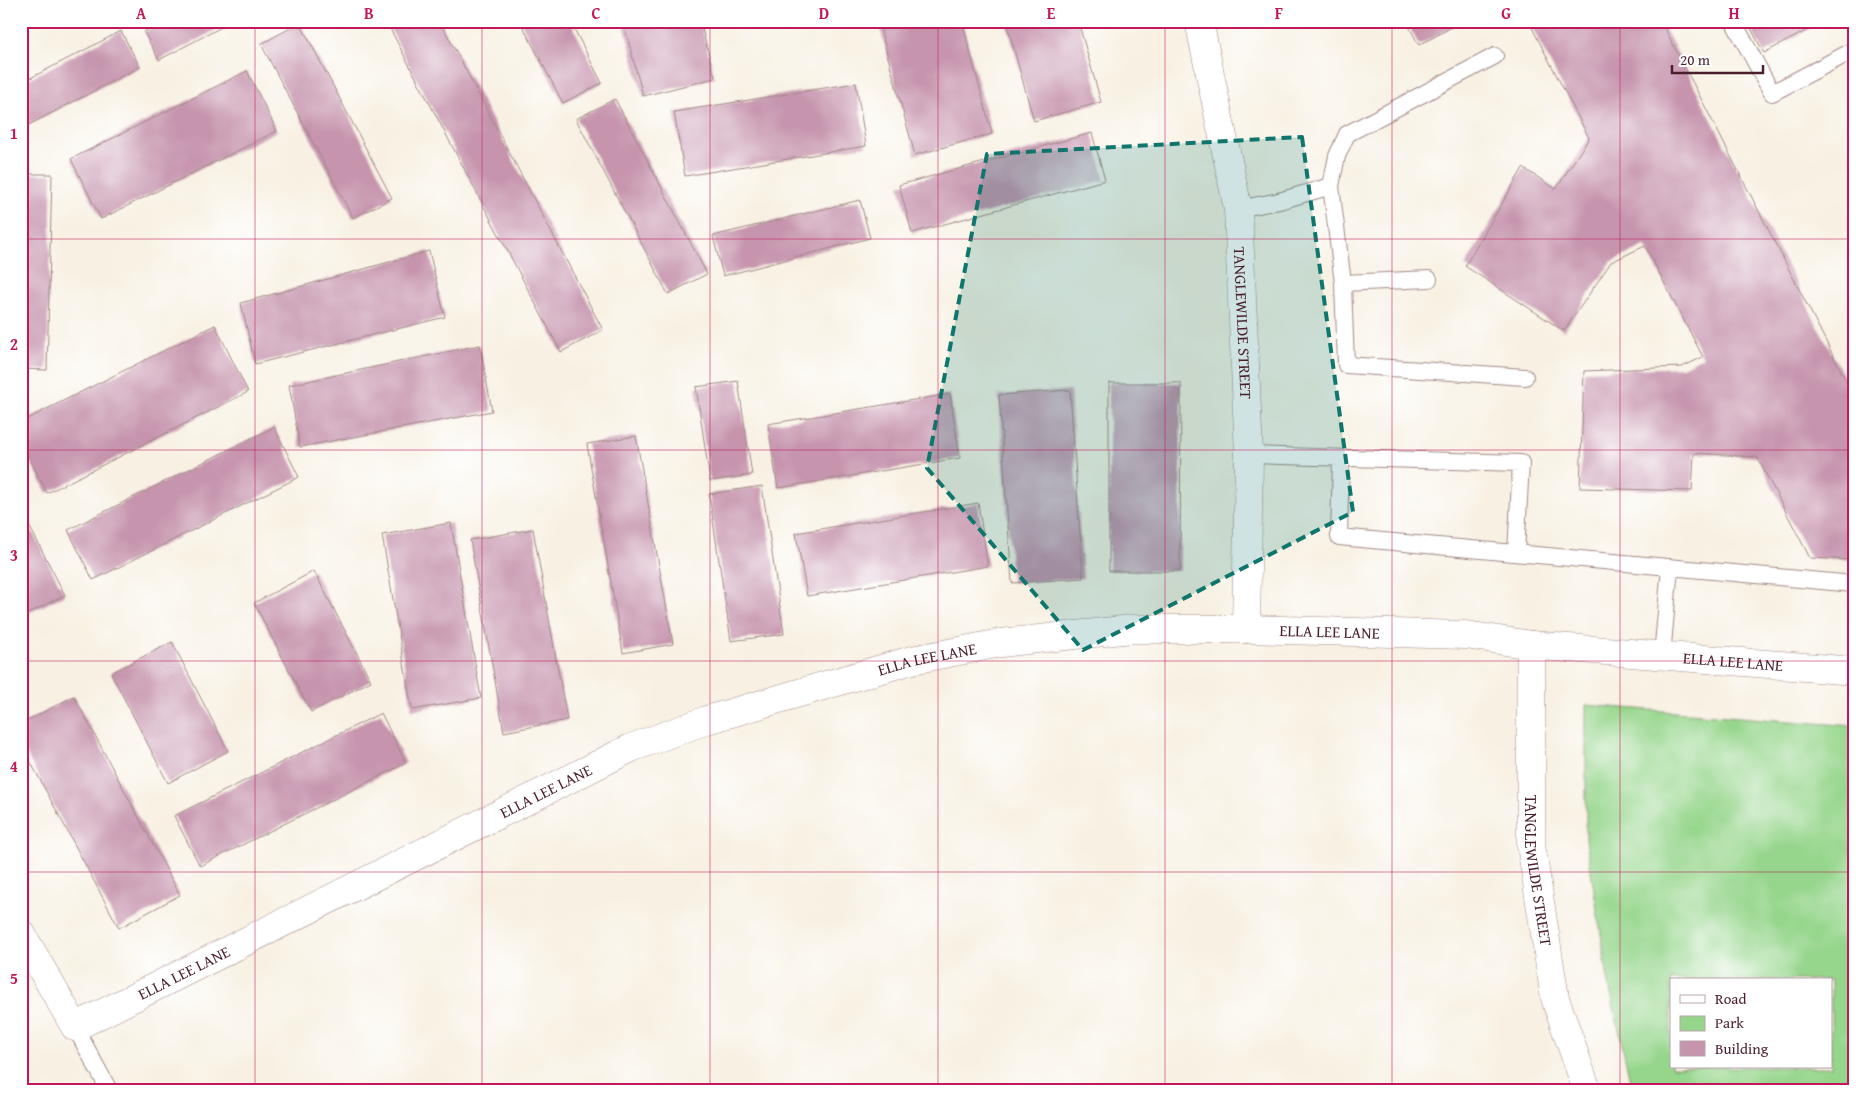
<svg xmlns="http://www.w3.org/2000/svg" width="1875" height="1111" viewBox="0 0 1875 1111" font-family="'Gentium Book Plus',serif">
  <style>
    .green { fill: #96d68c; stroke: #707a5c; fill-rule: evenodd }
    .building { fill: #c694ad }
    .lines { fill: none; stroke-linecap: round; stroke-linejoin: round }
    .service-casing { stroke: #a18887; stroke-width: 18 }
    .minor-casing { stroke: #a18887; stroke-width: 29 }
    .tertiary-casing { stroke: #a18887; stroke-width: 29 }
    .service { stroke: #fff; stroke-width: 16 }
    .minor { stroke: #fff; stroke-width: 28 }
    .tertiary { stroke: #fff; stroke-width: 28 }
    .marked { fill: #0f766e; fill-opacity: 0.2; stroke: #0f766e; stroke-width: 4; stroke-dasharray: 10 6; stroke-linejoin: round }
    .grid { fill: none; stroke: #c2185b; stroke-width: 1; stroke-opacity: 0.55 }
    .labels { text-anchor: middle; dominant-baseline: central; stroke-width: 5; stroke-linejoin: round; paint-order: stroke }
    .street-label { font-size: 16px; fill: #4a1f2b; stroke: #fff }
    .neatline { fill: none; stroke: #c2185b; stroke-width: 2 }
    .grid-label { font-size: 16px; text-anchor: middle; font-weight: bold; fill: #c2185b }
  </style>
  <rect width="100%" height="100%" fill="#fff"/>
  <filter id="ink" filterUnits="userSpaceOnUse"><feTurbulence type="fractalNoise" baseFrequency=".02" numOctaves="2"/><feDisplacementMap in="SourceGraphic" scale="10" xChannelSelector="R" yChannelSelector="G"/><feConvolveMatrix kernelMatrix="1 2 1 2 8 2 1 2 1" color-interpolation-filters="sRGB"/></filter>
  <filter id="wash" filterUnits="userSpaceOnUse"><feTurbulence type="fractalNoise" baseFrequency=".0096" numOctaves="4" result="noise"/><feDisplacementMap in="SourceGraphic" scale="20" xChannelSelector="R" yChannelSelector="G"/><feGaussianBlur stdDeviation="1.12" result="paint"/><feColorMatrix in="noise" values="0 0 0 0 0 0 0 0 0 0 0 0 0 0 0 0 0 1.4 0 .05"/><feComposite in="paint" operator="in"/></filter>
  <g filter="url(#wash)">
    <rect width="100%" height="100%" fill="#f8f1e3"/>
    <path class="green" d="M1586,705L1854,726V1090H1632L1609,985L1586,840ZM1671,980H1831V1067H1671Z"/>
    <g id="blocks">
      <path class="building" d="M164,21H233L159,60L144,32Z
        M386,21H440L603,330L561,352Z
        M520,21H570L602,83L563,103Z
        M623,21H700L715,78L643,96Z
        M878,21H962L992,134L915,155Z
        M1006,21H1078L1101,102L1034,121Z
        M1406,21H1463L1419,45Z
        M1661,21L1854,396V560L1810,558L1757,457L1694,453L1692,491L1580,488L1584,371L1682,367L1703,357L1645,246L1611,262L1564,331L1465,266L1523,168L1556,189L1589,138L1529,22Z
        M1747,21H1825L1764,53Z
        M300,23L392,198L353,218L261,44Z
        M121,31L140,67L21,129V83Z
        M247,71L277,131L101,219L71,159Z
        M856,83L866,146L685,176L674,112Z
        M615,99L707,274L668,294L576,119Z
        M1092,133L1105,180L912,233L899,185Z
        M21,174H52L47,370L21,369Z
        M860,200L870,238L723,276L713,236Z
        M429,251L445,317L255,364L241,303Z
        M215,325L248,392L47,493L21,442V422Z
        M480,345L492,411L300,447L289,385Z
        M738,381L752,475L710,481L696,387Z
        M1109,383H1181L1180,571H1109Z
        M1070,390L1083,578L1012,583L999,395Z
        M950,394L960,458L778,488L768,424Z
        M274,427L299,477L93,580L68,530Z
        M636,436L673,644L623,653L587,444Z
        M762,486L784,634L731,641L709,494Z
        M978,503L988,566L807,596L796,533Z
        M21,510L65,595L21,617Z
        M451,523L481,698L412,710L382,535Z
        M533,529L567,720L504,732L470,540Z
        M314,571L371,681L311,712L254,603Z
        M172,642L228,751L168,783L111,673Z
        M74,696L180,895L119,928L21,744V724Z
        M381,713L406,763L200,866L174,816Z"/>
    </g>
  </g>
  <g filter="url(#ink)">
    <use href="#blocks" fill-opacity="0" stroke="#a18887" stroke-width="1"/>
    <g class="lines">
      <defs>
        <path id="service" d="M1733,21L1772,93L1854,50
          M1331,186L1337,156L1347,134L1495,56
          M1238,209L1279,201L1331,186L1343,283L1346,365L1525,377
          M1343,283L1429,279
          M1249,455L1521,463L1516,553
          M1341,458L1339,537L1854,584
          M1662,656L1670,567
          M75,1027L109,1090"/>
        <g id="minor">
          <path id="s1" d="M1531,645V845L1555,998L1587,1090"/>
        </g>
        <g id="tertiary">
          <path id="s2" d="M1199,21L1238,209L1249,455L1246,629"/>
          <path id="s3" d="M21,933L75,1027L631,748L707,720L912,660L1001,643L1132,629H1246L1466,635L1531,645L1854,671"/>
        </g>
      </defs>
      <use href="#service" class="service-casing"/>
      <use href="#minor" class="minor-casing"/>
      <use href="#tertiary" class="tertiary-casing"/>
      <use href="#service" class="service"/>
      <use href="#minor" class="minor"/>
      <use href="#tertiary" class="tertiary"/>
    </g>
  </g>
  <path class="marked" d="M1302,137L1353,512L1083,650L927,468L987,154Z"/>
  <path class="grid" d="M255,21V1090M482,21V1090M710,21V1090M938,21V1090M1165,21V1090M1392,21V1090M1620,21V1090M21,239H1854M21,450H1854M21,661H1854M21,872H1854"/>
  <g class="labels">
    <g class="street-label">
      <text stroke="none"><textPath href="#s2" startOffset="306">TANGLEWILDE STREET</textPath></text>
      <text stroke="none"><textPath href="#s3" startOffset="1445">ELLA LEE LANE</textPath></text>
      <text stroke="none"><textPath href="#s3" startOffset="1040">ELLA LEE LANE</textPath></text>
      <text stroke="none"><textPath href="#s3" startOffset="1850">ELLA LEE LANE</textPath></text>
      <text stroke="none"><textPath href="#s3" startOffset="635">ELLA LEE LANE</textPath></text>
      <text stroke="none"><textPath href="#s1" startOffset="226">TANGLEWILDE STREET</textPath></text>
      <text stroke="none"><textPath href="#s3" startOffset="230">ELLA LEE LANE</textPath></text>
    </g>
  </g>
  <rect width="1875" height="1111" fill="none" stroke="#fff" stroke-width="55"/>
  <rect x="1670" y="978" width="162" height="90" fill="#ffffff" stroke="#b7a5aa"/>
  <rect x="1680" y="995" width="25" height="8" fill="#ffffff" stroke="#b7a5aa"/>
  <text x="1715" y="1004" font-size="15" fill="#4a1f2b">Road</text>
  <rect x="1680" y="1016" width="25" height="15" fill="#96d68c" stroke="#b7a5aa"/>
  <text x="1715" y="1028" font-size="15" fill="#4a1f2b">Park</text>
  <rect x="1680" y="1041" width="25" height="15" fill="#c694ad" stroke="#b7a5aa"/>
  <text x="1715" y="1054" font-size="15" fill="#4a1f2b">Building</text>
  <path d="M1672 65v8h91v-8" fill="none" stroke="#4a1f2b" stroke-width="2.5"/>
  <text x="1680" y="65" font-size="15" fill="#4a1f2b" stroke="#ffffff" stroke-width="4" paint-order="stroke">20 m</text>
  <rect x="28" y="28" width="1820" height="1056" class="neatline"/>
  <g class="grid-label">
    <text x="141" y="19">A</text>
    <text x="369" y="19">B</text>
    <text x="596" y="19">C</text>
    <text x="824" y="19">D</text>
    <text x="1051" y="19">E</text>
    <text x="1279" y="19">F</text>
    <text x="1506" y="19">G</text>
    <text x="1734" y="19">H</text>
    <text x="14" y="139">1</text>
    <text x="14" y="350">2</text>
    <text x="14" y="561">3</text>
    <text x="14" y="772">4</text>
    <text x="14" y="984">5</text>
  </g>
</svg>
